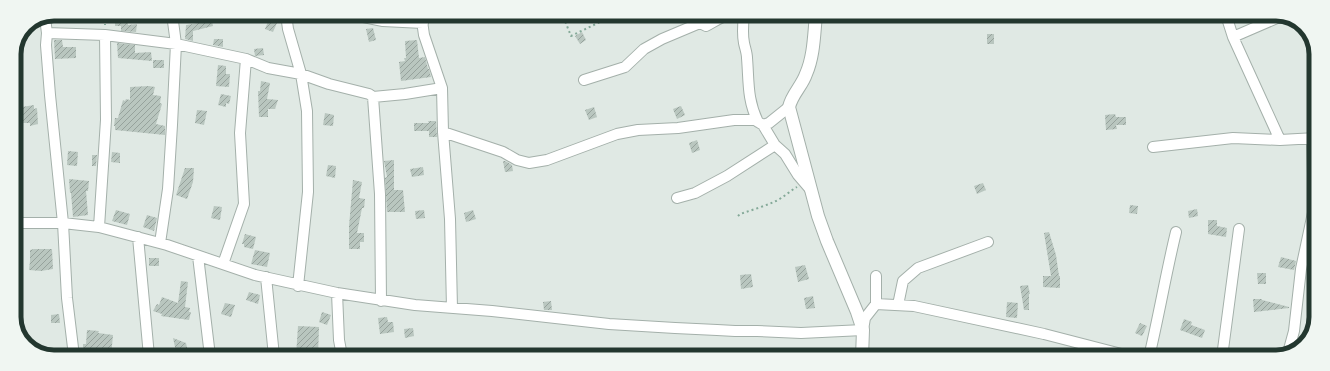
<svg xmlns="http://www.w3.org/2000/svg" width="1330" height="371" viewBox="0 0 1330 371" font-family="'Exo 2',sans-serif">
  <style>
    .building { fill: url(#building-hatch) }
    .lines { fill: none; stroke-linecap: round; stroke-linejoin: round }
    .minor-casing { stroke: #a4b0aa; stroke-width: 12 }
    .tertiary-casing { stroke: #a4b0aa; stroke-width: 14 }
    .path { stroke: #84a998; stroke-width: 2; stroke-dasharray: 2 3; stroke-linecap: butt }
    .minor { stroke: #fff; stroke-width: 10 }
    .tertiary { stroke: #fff; stroke-width: 12 }
    .rim { fill: none; stroke: #23372f; stroke-width: 5 }
  </style>
  <defs>
    <pattern id="building-hatch" width="6" height="6" patternUnits="userSpaceOnUse"><rect width="6" height="6" fill="#b9c6bf"/><path d="M-1 1l2-2M0 6l6-6M5 7l2-2" fill="none" stroke="#96a29c"/></pattern>
  </defs>
  <rect width="100%" height="100%" fill="#e0e9e4"/>
  <path class="building" d="M115,16H128V25L137,24L136,32L121,31V26H115Z
    M269,19L277,23L273,32L265,29Z
    M212,21L213,26L193,31V41L185,39L186,25Z
    M373,28L376,40L369,42L366,29Z
    M582,32L586,40L580,44L575,36Z
    M987,34H994V44H987Z
    M214,39H223V47L213,45Z
    M54,40H62L63,47H76V58L55,59Z
    M417,40L419,58L425,57L428,69H429L431,77L401,81L399,62L405,61L404,58H406L405,41Z
    M117,43L135,45V53L151,52L152,61L118,58Z
    M263,48L264,55L255,56L254,49Z
    M153,60H164V68H153Z
    M218,65L226,66V74H230L229,87L216,86Z
    M261,81L270,83L267,99L278,100L275,109H268V117H259L258,91H260Z
    M149,86L155,87L153,95L161,96L160,103L162,104L156,124L165,126V135L115,130V126H114L115,118H118L123,100L125,101L126,99L130,100V87Z
    M221,94L231,96L229,104L226,103V107L218,105Z
    M34,105V109L37,108L38,124L30,126V123H14V107H22Z
    M681,106L685,115L677,119L673,109Z
    M594,107L597,117L589,120L585,110Z
    M197,110L207,111L204,125L195,123Z
    M325,113L334,115L333,126L323,125Z
    M1115,114L1116,117H1126V125H1116L1117,129L1106,130L1105,115Z
    M428,121H436L437,137H429V131H414V123H429Z
    M697,140L700,150L692,153L689,143Z
    M68,151L78,152L77,166L67,165Z
    M112,152L120,153V163L111,162Z
    M92,155H97L96,166H92Z
    M394,160V190H403L405,212H387L385,178L387,177L384,161Z
    M503,161H505L512,165L513,171L505,172Z
    M328,165L336,166L335,178L326,176Z
    M423,167L424,175L412,177L410,169Z
    M185,168H194L193,182L187,199L176,195Z
    M69,179L89,181L88,191H86L88,215L73,217L71,193H70Z
    M353,180L362,182L359,198L365,199L364,208H362L357,233H364V242H360V249H349V226Z
    M983,183L986,190L977,194L974,186Z
    M1130,205L1138,206L1137,214L1129,213Z
    M214,206L222,207L220,220L211,218Z
    M1197,209L1198,216L1189,218L1188,211Z
    M116,210L130,214L127,225L112,221Z
    M424,210L425,218L416,219L415,211Z
    M473,210L476,219L466,222L464,213Z
    M147,215L157,218L154,231L143,227Z
    M1208,220H1217V226L1227,228L1226,237L1208,234Z
    M1049,232L1056,255L1059,276H1060V288L1043,287V276H1051L1044,233Z
    M245,234L256,237L253,249L244,247V244H242Z
    M34,249H52L53,269L41,271L29,270L30,261V250Z
    M255,250L270,253L267,267L251,264Z
    M1281,257L1296,261L1294,270L1278,267Z
    M149,258H159V266H149Z
    M805,265L809,279L798,282L795,267Z
    M1257,273H1266V284H1258Z
    M751,274L753,287L741,289L740,275Z
    M181,281L188,282L185,307L190,308L189,312H191L189,320L161,316L162,314L153,311L157,304L159,305L162,297L178,303Z
    M1028,285L1030,294H1029V310H1024L1020,286Z
    M249,292L260,295L258,304L246,300Z
    M813,296L815,308L806,309L804,298Z
    M1253,299H1262V300L1289,307V308L1254,312Z
    M551,301L552,310H544L543,302Z
    M1007,302L1018,303L1017,318L1006,317Z
    M225,303L235,305L231,317L221,314Z
    M322,312L331,315L327,325L319,322Z
    M59,314L60,323H51V315Z
    M387,317L388,322H393L394,332L380,334L378,318Z
    M1184,319L1192,322L1191,325L1205,330L1202,338L1180,330Z
    M1140,323L1147,326L1142,336L1135,333Z
    M298,326L319,327L318,356H296Z
    M413,328L414,336L405,338L404,329Z
    M87,330L99,331L98,333L113,335L111,356H101L102,349L83,351V344H86Z
    M173,338L186,343L189,356H177Z"/>
  <g class="lines">
    <defs>
      <path id="minor" d="M286,14L288,29L301,74L307,111L308,192L298,286
        M349,14L383,21L423,23
        M421,14L424,35L442,88L443,132L450,219L452,308
        M744,15C743,24 742,33 744,43C745,48 747,53 747,58C749,82 747,99 758,122
        M785,15L816,16
        M1226,15L1233,37L1280,140
        M45,18L47,33L46,45L50,95L63,223L67,298L74,356
        M47,33L105,35L176,44L246,59L268,68L301,74L329,84L369,94L373,97L405,94L442,88
        M1233,37L1284,15
        M584,80L625,67L644,49L662,39L700,23L706,26C712,23 722,16 728,15
        M373,97L380,194L381,301
        M763,125L769,123L789,107
        M443,132L503,152L517,160L529,163L547,160L617,134L638,130L678,128L734,120H755L763,125L775,145L785,154L798,175L810,189
        M1153,147L1233,138L1280,140L1316,138
        M677,198L695,193L727,176L775,145
        M14,223H63L99,227L167,245L255,275L337,293L415,305L492,311L609,324L675,328L717,330L735,331H757L801,333L863,330L865,318L876,304V276
        M99,227L106,120L105,35
        M138,237L149,356
        M160,243L168,189L172,125L176,44L172,14
        M198,256L210,356
        M223,264L244,204L240,133L246,59
        M266,277L274,356
        M337,293L339,340L342,356
        M876,304L914,306L1044,334L1133,357
        M898,305L903,281L918,268L988,242
        M1288,353L1294,331L1301,269L1314,208L1312,138
        M1149,357C1159,315 1166,273 1176,232
        M1222,357L1239,229"/>
      <path id="tertiary" d="M816,15C814,34 814,56 806,74C802,86 792,94 789,107L818,216L827,241L857,312L863,330L862,357"/>
    </defs>
    <use href="#minor" class="minor-casing"/>
    <use href="#tertiary" class="tertiary-casing"/>
    <path class="path" d="M105,14V25
      M548,15L551,19L565,21L571,36L602,21L608,15
      M738,216L740,214C752,210 765,206 776,201C784,197 790,191 797,187"/>
    <use href="#minor" class="minor"/>
    <use href="#tertiary" class="tertiary"/>
  </g>
  <path d="M0 0H1330V371H0ZM54 21H1276A33 33 0 0 1 1309 54V317A33 33 0 0 1 1276 350H54A33 33 0 0 1 21 317V54A33 33 0 0 1 54 21Z" fill="#f0f6f2" fill-rule="evenodd"/>
  <path class="rim" d="M54 21H1276A33 33 0 0 1 1309 54V317A33 33 0 0 1 1276 350H54A33 33 0 0 1 21 317V54A33 33 0 0 1 54 21Z"/>
</svg>
